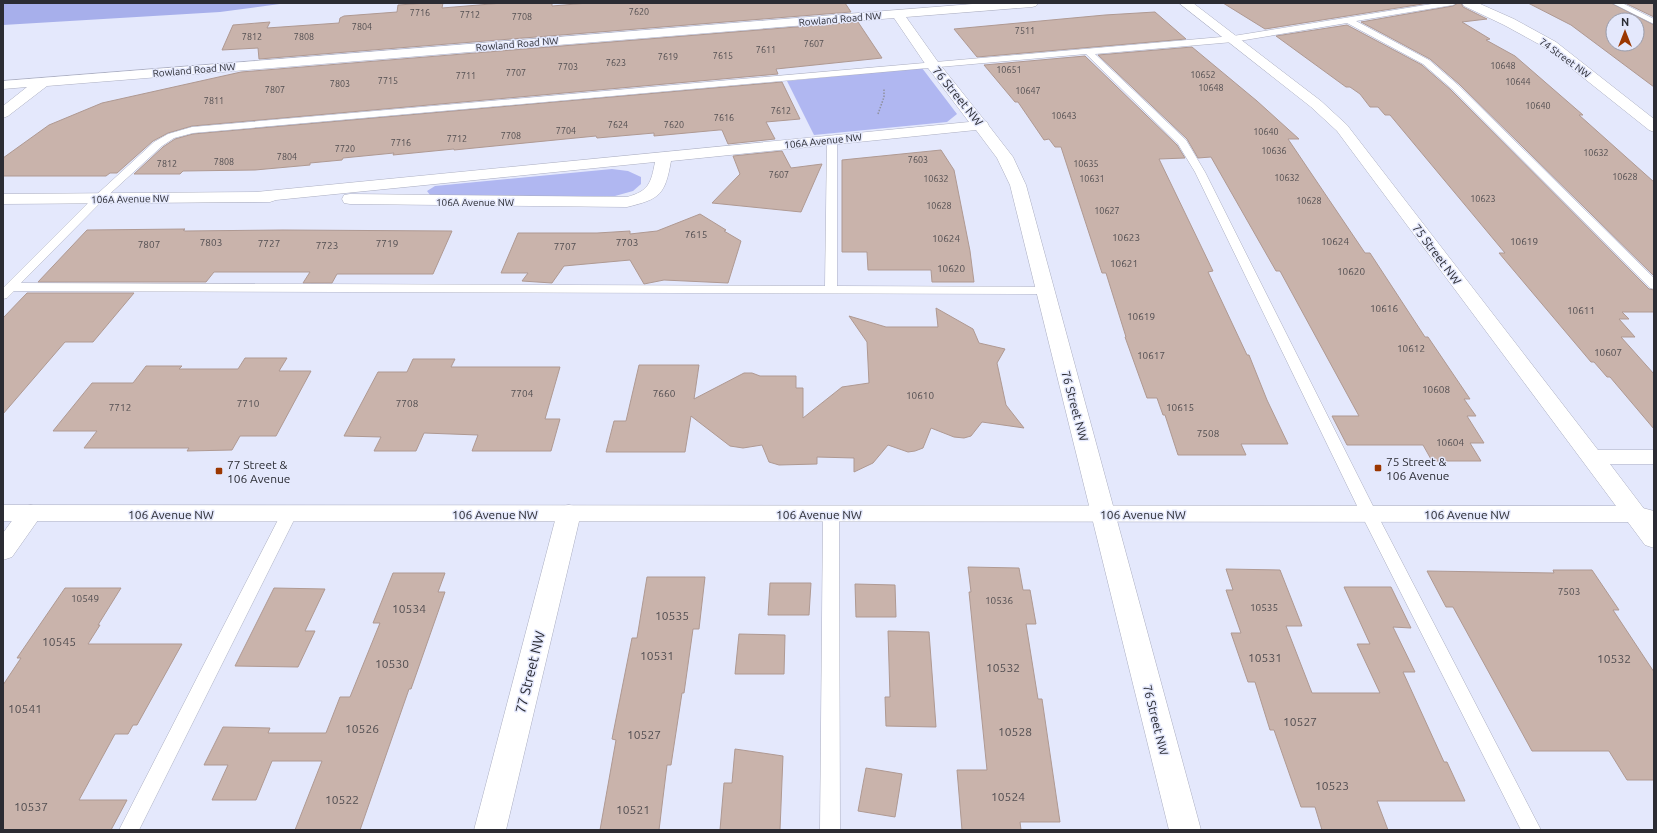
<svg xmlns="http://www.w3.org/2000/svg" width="1657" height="833" viewBox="0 0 1657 833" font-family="Ubuntu,sans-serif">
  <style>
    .green { fill: #b0b7f1 }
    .forest { fill: #a7afeb }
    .building { fill: #c9b3ab; stroke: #af9992; fill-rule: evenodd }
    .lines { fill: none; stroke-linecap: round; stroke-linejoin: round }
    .lane-casing { stroke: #abaec1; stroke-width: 1 }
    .street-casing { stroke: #abaec1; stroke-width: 1 }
    .secondary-casing { stroke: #abaec1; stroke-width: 1 }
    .path { stroke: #8f919f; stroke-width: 1.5; stroke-dasharray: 1.5 1.5; stroke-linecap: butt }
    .lane { fill: #fff; fill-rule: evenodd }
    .street { fill: #fff; fill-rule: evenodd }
    .secondary { fill: #fff; fill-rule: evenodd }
    .poi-dot { fill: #9b3701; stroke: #e4e8fc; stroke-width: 1.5 }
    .labels { text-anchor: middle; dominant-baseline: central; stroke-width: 3; stroke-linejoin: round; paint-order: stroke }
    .far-number-label { font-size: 9px; fill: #524e51 }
    .far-street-label { font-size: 10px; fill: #2b2c33; stroke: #e4e8fc }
    .number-label { font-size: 10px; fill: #524e51 }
    .street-label { font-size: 12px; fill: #2b2c33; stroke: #e4e8fc }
    .poi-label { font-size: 12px; fill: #2b2c33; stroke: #e4e8fc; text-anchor: start }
    .near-number-label { font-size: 12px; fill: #524e51 }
    .near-street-label { font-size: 14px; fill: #2b2c33; stroke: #e4e8fc }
  </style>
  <rect width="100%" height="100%" fill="#e4e8fc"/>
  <path class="green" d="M922,68L957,114L947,122L814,135L787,81Z
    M612,169L628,171L641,177V184L633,191L615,196H443L430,195L427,191L435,186Z"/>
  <path class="forest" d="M3,3H287L220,12L3,25Z"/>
  <path class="building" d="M428,3H443L442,8L503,3H552V6L588,3H845L851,12L259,59L258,48L222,50L233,25L270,22L267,28L339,23L340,18L344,16L397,12L398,5Z
    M1223,3H1429L1265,29Z
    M1458,3H1461L1463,7L1487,19L1462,22L1490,39L1486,40L1515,56L1583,115H1579L1654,182V276L1459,84L1430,59L1361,22L1453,6Z
    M1528,3H1611L1654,25V87L1571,25ZM1613,20H1637V44H1613Z
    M1625,3H1654V17Z
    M1155,12L1186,39L977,57L954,29L1105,15Z
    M858,22L882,58L776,69L778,74L192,126L168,133L153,141L117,173H110L106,176H3V158L49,125L102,103L241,72Z
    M1347,25L1422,65L1451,90L1649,289L1654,290V312H1622L1629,319H1619L1635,337H1621L1654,374V429L1610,377H1607L1594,362H1591L1553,317L1499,253H1505L1390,115H1385L1378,107H1370L1360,94L1350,87H1346L1276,36Z
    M1192,47L1257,101L1299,139H1288L1365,253H1370L1425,337H1428L1470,399H1464L1476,416H1467L1484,443H1470L1481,461H1432L1423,445H1347L1332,416H1359L1280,271H1276L1211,157L1198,158L1187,139L1098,55Z
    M1085,56L1177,145L1185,158L1159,159L1213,271L1208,272L1247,355H1249L1267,400L1288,444H1241L1246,455H1178L1165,415H1163L1157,398H1147L1125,337H1126L1106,273H1102L1061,147H1055L1049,139L1044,140L1018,102H1015L984,65Z
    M782,82L800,119L766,122L775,139L728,144L722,130H719L654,136V133L597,138L596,136L454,150V149L393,155L394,153L343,158L342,160L310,163V165L255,170L183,171L180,174H134L163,147L175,139L193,134Z
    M941,150L954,170L970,251L974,282H932L931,270H868L867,252H842V160Z
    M782,151L791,168L822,164L801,212L712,203L740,174L733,156Z
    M700,214L726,230L724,231L741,241L728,283L664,280L644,284L630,260L564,266L552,283L522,281L528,273H501L518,233H597L630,231V234L657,231Z
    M185,229L183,230L185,231L283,230L452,231L433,274H337L332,283H303L310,272H214L206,282H38L87,230Z
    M27,293H134L93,342H65L3,414V318Z
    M936,308L973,329L979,343L1005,349L997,363L1006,405L1024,428L982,422L971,436L964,438L954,437L931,428L923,448L915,451L908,452L888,445L873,463L854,472V458L817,457V464L779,465L769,462L762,445L743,448L730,446L691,416L685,452H606L614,421H626L639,365H699L694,399L744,373H752L760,376H796V388H803V418L842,387L869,383L867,342L849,316L886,327H938Z
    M245,358H287L279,371H311L276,436H240L232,450L187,451L189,448H84L97,431H53L92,383H133L146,366H182L179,369H238Z
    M413,359H455L451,367H560L545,419H560L551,451H472L478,435L424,433L416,451H374L381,437L344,436L378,372H407Z
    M968,567L1019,568L1023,590H1030L1036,624H1026L1038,699H1042L1060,822H1020L1021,830H962L957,770H987L969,592H971Z
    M1226,569L1280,570L1302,626H1286L1312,693H1380L1357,644H1370L1344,587H1391L1411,628L1393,627L1415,672H1403L1444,762H1447L1465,801H1377L1388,830H1322L1315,807H1301L1274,730H1270L1255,682H1248L1231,633H1241L1226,590H1233Z
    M1553,570H1592L1619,610H1613L1654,672V780H1627L1609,751H1532L1453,607H1446L1427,571L1554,573Z
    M393,573H445L438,592H445L411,689H409L360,830H295L322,761H272L256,800H212L228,765H204L223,727L270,728L268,733H326L340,697H350L380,623H373Z
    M647,577H705L699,629H693L684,693H682L671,765H667L659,830H600L616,740L612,739L632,638H637Z
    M770,583H811L809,615H768Z
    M855,584L895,585L896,617H856Z
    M65,588H121L98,625H100L88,644H182L137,725H133L128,734H115L79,800H127L111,830H3V685L21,658H17Z
    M274,588L325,589L305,631H315L298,667L235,666Z
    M888,631L929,632L936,727L886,726L885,697H890Z
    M739,634L785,635L784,674H735Z
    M735,749L783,756L780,830H720L724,783H732Z
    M866,768L902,774L895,817L858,811Z"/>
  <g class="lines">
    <defs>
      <path id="lane" d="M1438,3H1457L1453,5L1356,21L1429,60L1458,85L1654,278V289L1650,288L1452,89L1423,64L1347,23L1233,42L1095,54L1186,140L1205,172L1377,514L1541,830H1521L1361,514L1195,172L1178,144L1086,54L193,133L174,138L162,146L102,201L21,283L825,286L827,140L832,137L837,140V286L1049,287L1051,290L1049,293L1045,294L14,291L7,298L3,299V288L94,197L154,142L168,134L192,127L1233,36Z
        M1612,3H1622L1654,19V24Z
        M289,509L294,510L297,514L139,830H119L281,514L284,510Z
        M831,509L836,510L839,514L840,830H820L823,514L826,510Z"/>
      <path id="street" d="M985,3H1038L1036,6L1032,7L906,17L938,62L985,121L987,122L989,126L1013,157L1026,185L1201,830H1169L1010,185L997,158L976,130L671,161C665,195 660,199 627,207L350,204L344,203L342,199L344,195L350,194L627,197C649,191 651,183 655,162L276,200L270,202L3,204V194L256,192L969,122L928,68L894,18L47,86L8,116L3,118V106L27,87L3,89V81Z
        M1179,3H1193L1321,101L1347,125L1598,450H1654V464H1610L1654,522V548L1645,545L1337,131L1311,107Z
        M1462,3H1478L1514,19L1556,42L1654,119V132L1649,130L1546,48L1504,25L1464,6Z
        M31,505L40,507L43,513L12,557L3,560V533L22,507Z
        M569,505L578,507L581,513L506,830H474L557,513L560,507Z"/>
      <path id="secondary" d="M3,505L1635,506L1654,511V528L1634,522L3,521Z"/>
    </defs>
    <use href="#lane" class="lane-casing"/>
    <use href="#street" class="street-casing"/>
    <use href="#secondary" class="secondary-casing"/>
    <path class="path" d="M878,114L884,97V88"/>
    <use href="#lane" class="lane"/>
    <use href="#street" class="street"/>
    <use href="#secondary" class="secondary"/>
  </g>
  <g class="poi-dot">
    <rect x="1374" y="464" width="8" height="8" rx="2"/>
    <rect x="215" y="467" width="8" height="8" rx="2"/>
  </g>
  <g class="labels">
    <g class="far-number-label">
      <text x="639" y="12">7620</text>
      <text x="420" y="13">7716</text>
      <text x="470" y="15">7712</text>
      <text x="522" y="17">7708</text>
      <text x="362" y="27">7804</text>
      <text x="1025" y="31">7511</text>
      <text x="252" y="37">7812</text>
      <text x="304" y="37">7808</text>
      <text x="814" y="44">7607</text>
      <text x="766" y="50">7611</text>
      <text x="723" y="56">7615</text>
      <text x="668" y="57">7619</text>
      <text x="616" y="63">7623</text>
      <text x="1503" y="66">10648</text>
      <text x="568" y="67">7703</text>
      <text x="1009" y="70">10651</text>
      <text x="516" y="73">7707</text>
      <text x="1203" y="75">10652</text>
      <text x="466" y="76">7711</text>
      <text x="388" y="81">7715</text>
      <text x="1518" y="82">10644</text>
      <text x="340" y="84">7803</text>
      <text x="1211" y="88">10648</text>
      <text x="275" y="90">7807</text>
      <text x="1028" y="91">10647</text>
      <text x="214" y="101">7811</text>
      <text x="1538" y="106">10640</text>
      <text x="781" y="111">7612</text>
      <text x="1064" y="116">10643</text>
      <text x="724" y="118">7616</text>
      <text x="618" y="125">7624</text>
      <text x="674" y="125">7620</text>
      <text x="566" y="131">7704</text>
      <text x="1266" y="132">10640</text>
      <text x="511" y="136">7708</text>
      <text x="457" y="139">7712</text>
      <text x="401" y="143">7716</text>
      <text x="345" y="149">7720</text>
      <text x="1274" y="151">10636</text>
      <text x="1596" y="153">10632</text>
      <text x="287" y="157">7804</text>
      <text x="918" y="160">7603</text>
      <text x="224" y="162">7808</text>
      <text x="167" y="164">7812</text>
      <text x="1086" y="164">10635</text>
      <text x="779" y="175">7607</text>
      <text x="1625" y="177">10628</text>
      <text x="1287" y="178">10632</text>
      <text x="936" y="179">10632</text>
      <text x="1092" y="179">10631</text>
      <text x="1483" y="199">10623</text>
      <text x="1309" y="201">10628</text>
      <text x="939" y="206">10628</text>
      <text x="1107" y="211">10627</text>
    </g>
    <g class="far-street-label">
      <text transform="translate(840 19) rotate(-5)">Rowland Road NW</text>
      <text transform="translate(517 44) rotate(-5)">Rowland Road NW</text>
      <text transform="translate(1565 58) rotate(36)">74 Street NW</text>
      <text transform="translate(194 70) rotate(-5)">Rowland Road NW</text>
      <text transform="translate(823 141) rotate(-6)">106A Avenue NW</text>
      <text transform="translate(130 199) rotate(-1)">106A Avenue NW</text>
      <text x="475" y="202">106A Avenue NW</text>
    </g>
    <g class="number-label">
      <text x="696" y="234">7615</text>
      <text x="1126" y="237">10623</text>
      <text x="946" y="238">10624</text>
      <text x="1335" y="241">10624</text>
      <text x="1524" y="241">10619</text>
      <text x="211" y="242">7803</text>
      <text x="627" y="242">7703</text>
      <text x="269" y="243">7727</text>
      <text x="387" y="243">7719</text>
      <text x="149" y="244">7807</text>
      <text x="327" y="245">7723</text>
      <text x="565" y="246">7707</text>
      <text x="1124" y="263">10621</text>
      <text x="951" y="268">10620</text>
      <text x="1351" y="271">10620</text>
      <text x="1384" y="308">10616</text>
      <text x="1581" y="310">10611</text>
      <text x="1141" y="316">10619</text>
      <text x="1411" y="348">10612</text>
      <text x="1608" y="352">10607</text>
      <text x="1151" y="355">10617</text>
      <text x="1436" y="389">10608</text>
      <text x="522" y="393">7704</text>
      <text x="664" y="393">7660</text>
      <text x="920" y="395">10610</text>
      <text x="248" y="403">7710</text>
      <text x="407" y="403">7708</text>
      <text x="120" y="407">7712</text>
      <text x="1180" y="407">10615</text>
      <text x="1208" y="433">7508</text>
      <text x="1450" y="442">10604</text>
      <text x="1569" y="591">7503</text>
      <text x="85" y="598">10549</text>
      <text x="999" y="600">10536</text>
      <text x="1264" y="607">10535</text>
    </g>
    <g class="street-label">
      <text transform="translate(958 96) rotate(51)">76 Street NW</text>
      <text transform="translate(1437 254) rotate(53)">75 Street NW</text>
      <text transform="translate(1075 406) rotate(75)">76 Street NW</text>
      <text x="171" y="514">106 Avenue NW</text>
      <text x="495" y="514">106 Avenue NW</text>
      <text x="819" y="514">106 Avenue NW</text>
      <text x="1143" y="514">106 Avenue NW</text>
      <text x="1467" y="514">106 Avenue NW</text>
      <text transform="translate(1156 720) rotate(76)">76 Street NW</text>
    </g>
    <g class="poi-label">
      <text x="1386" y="461">75 Street &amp;<tspan x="1386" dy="14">106 Avenue</tspan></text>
      <text x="227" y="464">77 Street &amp;<tspan x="227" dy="14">106 Avenue</tspan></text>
    </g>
    <g class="near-number-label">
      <text x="409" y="608">10534</text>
      <text x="672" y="615">10535</text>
      <text x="59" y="641">10545</text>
      <text x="657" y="655">10531</text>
      <text x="1265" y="657">10531</text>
      <text x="1614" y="658">10532</text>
      <text x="392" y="663">10530</text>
      <text x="1003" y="667">10532</text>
      <text x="25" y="708">10541</text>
      <text x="1300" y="721">10527</text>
      <text x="362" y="728">10526</text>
      <text x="1015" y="731">10528</text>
      <text x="644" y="734">10527</text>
      <text x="1332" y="785">10523</text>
      <text x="1008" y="796">10524</text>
      <text x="342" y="799">10522</text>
      <text x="31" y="806">10537</text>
      <text x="633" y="809">10521</text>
    </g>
    <g class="near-street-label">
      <text transform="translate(530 672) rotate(-76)">77 Street NW</text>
    </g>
  </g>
  <rect width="1657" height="833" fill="none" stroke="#2b2c33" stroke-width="8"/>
  <g transform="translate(1625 32)"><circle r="19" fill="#e4e8fc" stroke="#9a9dac"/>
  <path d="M0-3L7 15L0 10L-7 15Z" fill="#9b3701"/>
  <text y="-6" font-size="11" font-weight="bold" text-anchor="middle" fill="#2b2c33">N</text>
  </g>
</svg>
